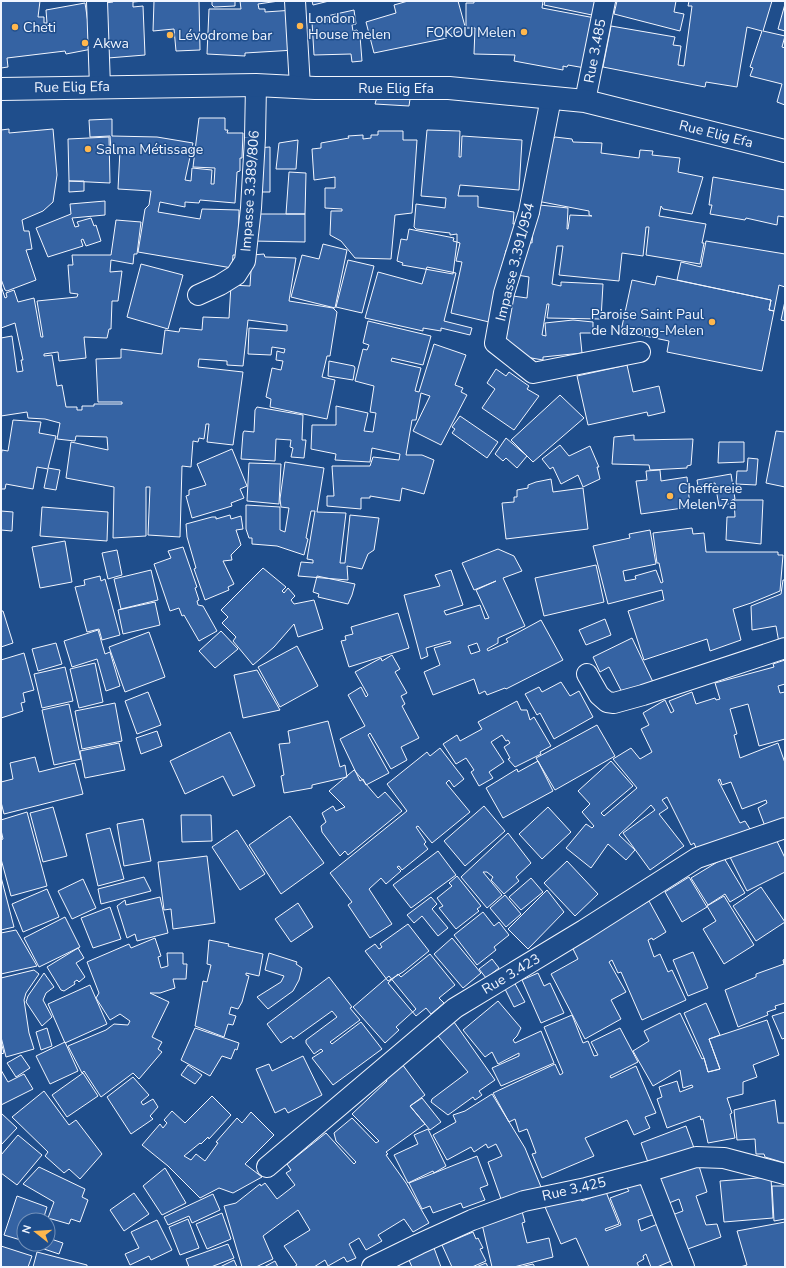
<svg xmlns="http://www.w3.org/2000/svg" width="786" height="1268" viewBox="0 0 786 1268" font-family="'Nunito Sans',sans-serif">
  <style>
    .building { fill: #3563a3; stroke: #f2f6ff; fill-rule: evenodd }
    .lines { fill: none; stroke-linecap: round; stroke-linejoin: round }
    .street-casing { stroke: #f2f6ff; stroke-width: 22 }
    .secondary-casing { stroke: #f2f6ff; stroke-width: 24 }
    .street { stroke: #1f4e8c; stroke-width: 20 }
    .secondary { stroke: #1f4e8c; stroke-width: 22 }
    .poi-dot { fill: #ffb74d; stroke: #1f4e8c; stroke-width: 1.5 }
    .labels { text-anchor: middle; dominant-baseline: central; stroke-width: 3; stroke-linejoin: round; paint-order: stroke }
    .poi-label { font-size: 14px; fill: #f2f6ff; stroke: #1f4e8c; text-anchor: start }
    .street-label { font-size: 14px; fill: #f2f6ff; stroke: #1f4e8c }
  </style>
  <rect width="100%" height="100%" fill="#1f4e8c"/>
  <path class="building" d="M1,1H40L38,17H44V23H47L46,10L85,3L92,49L66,54L65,51L7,58L8,67L1,68Z
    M113,1H144L133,2V7L143,6L145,55L108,58L105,3L113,2Z
    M154,1H199L200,50L176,51L174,29L153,31Z
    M212,1H235V6L214,7L212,5Z
    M240,1H279L258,4L259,9H265V12L294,10L295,50L245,53V56L207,54L209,9H241Z
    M312,1H329L313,5Z
    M408,1H458L466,30L446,35L447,38L374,53L366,22L396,13L394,5Z
    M474,1H543L542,8L595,18L585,68L568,65L567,67L563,66V70L514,61L515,55L474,54L475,28H466V3H474Z
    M545,1H595L592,15L544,5Z
    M617,1H676L674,12L684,14L680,31L614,14Z
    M689,1H772L763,31L785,36L782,47L785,48V105L777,102L782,84L750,76L753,68L750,67L762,31L747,27L737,87L706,82L705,87L603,67L611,26L675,37L673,45L681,46L678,65L684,66L692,6H688Z
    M785,4V31L778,29Z
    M354,10L356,24L352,25L353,31L357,30L360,36L362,61L352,62L351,54L314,55L312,22H327V16Z
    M377,97L410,99L409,106L375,104Z
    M199,118H225V130H228L227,133H243L242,158H240V171L237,172L235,203L200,200L199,203L185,202V207L160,202L158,212L200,219L202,209L239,210L238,255H233L232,268L138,252L145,209L149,205L151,191L118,189L120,150H111L110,136L90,137L89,120L112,119V136L157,137L193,143L185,180L191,181L192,168L212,170L211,184H214L215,168L193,167Z
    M9,129V133L53,129L57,175L53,202L43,211L22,220L24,231H29L32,249L26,250L36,280L7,291L5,290L1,279V130Z
    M427,130L460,131L459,157H461L462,136L522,140L519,190L460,185L458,196H478V207L514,212L513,224H517L513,249L506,250L492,318L489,322L451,313L462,262L456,261L460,243L457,242V234L450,235V233L416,229L414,227L416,204L445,208L446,198L421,196Z
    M378,131H403V140H417L412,213L395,215L391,259L355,258L341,241L330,235L331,211H342V209L325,208V188H335V177L314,180L312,149L321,148V143L349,138L348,136L363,135V139L371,138V135H378Z
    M109,137L110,183L69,181L68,139Z
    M555,137L572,139L573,142L602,143L601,153L639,158L640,150L653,151L652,155L680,158L678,172L703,177L692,214L663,209L661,206L659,216L706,224L702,243H704L700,264L646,255L649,227H646L643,256L622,253L619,281L559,275L563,246H557L552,284L561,286V282L603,284L601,319L547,318L549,304H547L542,335L546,336L545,323L573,320L593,322V333H580L582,353L543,357V360L514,355L505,345L513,296L527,298L529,277L517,275L521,241L532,243L534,214L539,215L540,205L568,208L567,229H568L570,215L592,216L589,215V211L537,201L549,144Z
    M298,140L296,169H276L279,143Z
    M270,147V192H255L256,148Z
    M289,172L306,173L305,214H286Z
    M713,177L785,190V217L778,216L777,225L746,218L745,220L710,214L712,205H709Z
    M69,181H84V191L69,192Z
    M105,201V215L72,218L75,227L79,226L77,222L91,218L94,226L96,225L101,241L86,246L83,239L81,240L83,246L48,257L36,228L71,214L70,204Z
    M253,214H305V242L252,241Z
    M116,220L141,222L137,254H134L133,264L111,260L110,272L122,271L118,301H112L111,329H109L107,338L84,337L86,358L59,361L58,352L44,354V356L52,355L57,386L62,385L66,407H77V410H82V406H94V404H122V402H98L96,359L121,358V349L162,354L165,330L179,332L180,328L202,330L203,317L229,318L231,285L250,286L252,255L264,254L265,257L296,258L289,301L333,308L337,312L330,356H327L322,377L335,380L327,419L270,407L271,399L266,397L272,368L281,370L283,361L276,360L277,351L284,353L285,349L272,347L271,355L248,354L249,328L287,331V325L248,320L243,366L227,365V361L199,359L198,367L243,372L233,445L207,442L209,424H206L204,439L199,438L198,442L193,441L191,467L182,466L180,537L148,535L150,487H146V536L113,538L114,487L66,478L71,442L108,450L107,437L76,436L75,441L57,439L60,423L45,419L28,418L27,412L1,416V338L12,336L17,372L23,371L21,360H23L15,323L1,328V286L5,298L7,297L6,293L14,290L18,302L34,298L41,337H43L37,301L77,297L78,294L70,293L68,265H73L72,255H111Z
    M409,229L454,238L453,241L457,242L453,274L402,265L403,263L397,261L401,239L407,240Z
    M706,241L785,254V287L779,285L774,311L769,310L771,300L677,280L681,262L701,267Z
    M323,244L347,250L335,308L291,297L302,255L319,259Z
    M348,260L374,266L362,313L336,307Z
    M141,264L183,275L168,329L127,317Z
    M427,267L456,273L444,321L472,328L470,335L441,328V331L423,328V331L365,318L378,272L422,284Z
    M657,276L771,300L769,310L774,311L762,371L667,352L669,341L621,331L632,280L655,285Z
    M785,301V321L781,320Z
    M368,321L431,336L423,365L392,358L391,361L421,368L415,391L419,392L434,344L466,355L455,385L463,388L461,392L467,395L441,445L413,431L430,396L421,393L416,420H412L406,455H422L434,460L424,494L402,488L400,501L370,496V498H361V509L327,506V496H334L332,466H370L373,457L399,460L400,454L372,448L370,462L335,460L336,454L311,449L312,425H336V406L368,413L364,431L373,432L376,413L370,412L374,386L355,381L363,349L367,350L369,345L363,343Z
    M329,361L354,366L355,368L353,380L328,376Z
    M627,365L633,392L659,386L665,412L648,416L647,412L588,425L577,376Z
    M496,369L506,376L509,372L529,386L527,389L539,396L514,430L482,408L495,389L487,383Z
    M560,395L584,418L533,462L511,440Z
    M257,407L303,415L302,440H306L304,458L291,457L293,448L290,447L291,440L276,439L275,461L241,459L243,433L244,431L254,432L255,410Z
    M460,416L498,442L487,458L452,433L455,429L452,427Z
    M13,420L41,422L39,433L56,436L48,468L60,470L56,490L44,488L48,469L37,467L33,489L6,484L5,489H1V457L2,450L8,451Z
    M776,431L785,432V487L766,483Z
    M634,435V440L693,439L691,465L687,466V468L650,470L649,465L612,464L614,437Z
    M506,438L527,456L517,468L506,458L503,461L495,454Z
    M719,442H744V462L718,463Z
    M560,445L569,456L590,446L599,467H597L600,479L583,487L578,475L561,484L553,467L550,469L542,459Z
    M232,449L247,486L240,489L244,498L231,503L232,506L192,518L186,496L189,495V490L206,485L197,464Z
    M748,458L758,459L756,485L736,484L737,471H747Z
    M285,462L324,468L317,512L346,513L340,563H345L350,515L379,518L374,550L368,554L362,569L347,566L348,580L298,576L301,562L313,563V560L307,559L315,511H311L306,538L308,539L304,555L277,546L252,544V538H249L246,529V505L280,507V530L285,532L289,508L281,507L280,499Z
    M249,463L281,464L279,504L247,501Z
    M660,470L661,481L687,477L690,507L641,514L636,481L647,480L646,471Z
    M731,474L735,499L732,500V503L719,506L715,483L698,486L697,480Z
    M551,479L553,492L583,488L588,529L506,539L502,503L514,502V497H517V490L528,488V485L536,482Z
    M734,500H763L761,544L726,540L727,517H735Z
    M42,507L108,512L107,541L40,536Z
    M1,511L13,512L12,531L1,530Z
    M230,515L231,519L241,516L243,529L236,530L241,545L231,555L232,560L223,561L234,584L228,587L229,590L205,600L194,569L196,568L187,537L186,524L212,517H216V519Z
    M692,528L693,534L704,533L706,552H778V555H783L780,591L751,603L733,609L741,640L710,651L707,639L644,660L628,611L664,600L662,590L608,604L593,546L630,538L629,534L650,530L656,564L623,571L625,581L636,579L635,576L656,570L661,583L663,582L659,563H657L653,533Z
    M65,541L72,582L40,588L32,547Z
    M183,547L197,587L195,588L199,600L197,601L198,605L203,606L217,631L199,641L184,615L182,616L179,608L170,611L154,564L171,558L168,551Z
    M498,549L514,556L522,571L503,578L525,626L498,638V643L487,649L488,651L508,642L506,639L541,620L563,660L506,689L505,688L487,695L485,691L479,694L474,679L433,695L424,672L440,665L434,648L451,643L450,641L426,648L428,656L421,659L404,595L440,586L435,575L451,570L463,605L444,611L446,615L480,605L485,619L489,618L476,590L496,581L474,590L462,563ZM477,643L480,651L471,654L468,646Z
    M117,550L122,575L108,579L102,553Z
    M596,565L604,602L544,616L535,578Z
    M263,568L286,587L282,591L284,593L288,588L295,596L291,600L294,604L314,600L323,629L298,637L294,624L274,647L253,665L233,641L236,637L222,623L228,617L221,610Z
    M151,570L158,600L121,609L114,579Z
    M100,576L101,581L105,579L120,635L102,640L99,629L87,632L75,587L85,585L84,580Z
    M317,576L355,584L352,595L348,604L318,597L319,594L313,592Z
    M783,580H785V641L779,643L776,626L752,630L751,606L781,594Z
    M155,602L160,625L123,634L118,610Z
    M1,611H3L13,643L1,647Z
    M398,613L409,648L349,667L341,641L346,640L345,636L353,634L351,627Z
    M605,619L611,635L586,645L579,630Z
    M98,630L105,654L110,652L120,686L106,691L97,659L72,667L64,641Z
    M221,631L238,649L215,668L199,651Z
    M149,632L165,677L125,692L109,647Z
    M632,638L653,682L624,696L609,667L600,672L593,657Z
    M56,643L62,664L38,671L32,649Z
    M297,646L318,686L280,707L258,667Z
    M24,653L34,690L23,693L25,702L21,703L23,711L1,718V660Z
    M392,655L400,669L395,672L407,693L401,696L405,704L402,706L419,738L401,747L407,760L391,769L370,733L368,735L389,773L366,785L363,779L360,781L340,739L365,726L348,695L361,687L366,697L368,695L355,672L381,658L382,661Z
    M785,660V684L778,686L780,693L785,692V739L759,746L748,704L730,709L737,734L734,735L740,758L778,743L785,763V821L766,829L758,808L767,803L766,800L742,809L731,782L722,785L720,779L718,780L740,823L745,821L750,829L697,850L694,843L691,845L667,797L662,800L668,808L659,814L684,846L650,870L623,833L655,810L651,805L619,835L635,850L626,860L608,844L591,868L566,848L586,824L592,828L594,826L582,812L590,804L578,791L611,761L633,786L601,813L604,816L637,788L613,759L631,748L640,759L652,752L641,729L649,725L643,713L665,700L671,713L674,711L669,701L692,692L696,704L715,698L716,700L720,699L715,683L774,667L773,664Z
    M95,663L103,702L79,708L70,669Z
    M65,667L73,701L42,708L34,674Z
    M257,670L280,710L243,718L234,675Z
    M561,682L570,696L579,691L593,717L554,739L540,713L537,715L525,694L539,687L542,692Z
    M148,692L161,725L137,734L125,701Z
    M517,701L521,710H527L530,720L534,717L551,746L540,752L541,754L515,767L508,759L510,758L504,747L510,743L508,740L506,741L502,735L491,742L504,762L489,772L493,778L479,786L471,772L474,770L466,758L456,764L443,744L457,735L460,741L482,729L478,722Z
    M115,703L122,741L82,749L75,711Z
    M69,704L81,759L54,765L42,710Z
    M328,721L340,767L345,765L347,777L312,785V788L284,793L281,776L284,775L279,744L290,743L288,731Z
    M597,725L615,756L555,790L536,758Z
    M157,731L162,746L141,754L136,738Z
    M230,732L255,786L233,796L223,776L185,794L170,761Z
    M119,743L125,770L85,778L80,751Z
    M440,748L464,779L454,787L449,780L446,783L470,812L432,843L418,826L416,827L426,842L424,844L428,849L402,870L399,866L397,867L401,871L386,884L381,878L369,889L392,924L370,938L348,905L352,902L330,873L407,811L387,784L427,752L430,756Z
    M35,757L39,772L75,763L83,794L4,814L1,802V782L13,779L10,763Z
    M538,761L553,791L503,818L486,788L517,769L518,772Z
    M354,770L378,798L385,792L402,811L348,855L345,851L340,856L322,832L321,826L326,822L322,813L333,806L336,811L345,807L329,791Z
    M484,806L505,831L465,866L444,841Z
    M53,807L67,856L43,862L30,813Z
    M548,807L571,832L542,859L519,834Z
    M27,812L47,886L11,896L1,859V840L3,839L1,830V820Z
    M181,815H211L212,841L182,842Z
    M290,816L324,863L281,894L249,845Z
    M143,819L151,861L124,866L117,824Z
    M110,828L124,879L98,886L86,834Z
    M237,830L265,874L240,890L212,847Z
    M508,833L531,863L516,877L519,881L504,894L491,880L493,877L487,872H483L502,895L487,908L461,877Z
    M774,835L785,858V872L747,891L730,857Z
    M438,851L456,875L411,908L393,885Z
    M207,856L215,923L173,929L171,909L164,910L158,862Z
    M724,858L745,893L730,902L725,894L708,905L691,878Z
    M567,861L598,894L575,916L544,883Z
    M457,876L481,906L477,909L479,911L456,929L439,908L443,906L437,898L452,886L449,883Z
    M1,877L14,927L1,930Z
    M144,877L151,891L101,904L98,889Z
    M689,877L707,907L682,922L665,892Z
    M531,878L543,892L521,910L509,897Z
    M83,879L96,908L72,919L58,891Z
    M761,887L785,922L756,941L733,906Z
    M47,889L59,917L23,932L12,904Z
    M547,890L564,912L528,949L508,929Z
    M505,895L521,914L506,927L490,908Z
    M724,896L754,945L724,964L703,929L716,921L707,906Z
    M160,897L168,933L137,941L135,934L127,938L117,906L125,900L126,905Z
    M431,897L437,904L432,909L448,928L438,936L422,916L414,923L407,915Z
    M649,901L666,932L653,940L652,938L648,940L654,957L660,954L668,972L672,970L686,1000L642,1020L621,972L618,973L612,960L609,962L626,992L611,1000L621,1019L585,1039L551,974L578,959L572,947Z
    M298,903L313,927L291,942L275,919Z
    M110,907L121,939L93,948L81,918Z
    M483,912L494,926L499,922L509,935L494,947L496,950L477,965L454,935Z
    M65,917L80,947L39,967L24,938Z
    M408,924L429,951L403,972L388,981L365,951L375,944L379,949L382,947L380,944Z
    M16,930L37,966L1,974V933Z
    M155,938L161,956L158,957L161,968L168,966L167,953H183V964H187L186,979H173L175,988L160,993H150L169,1002L152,1037L162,1042L158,1049L162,1052L139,1079L133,1073L101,1097L84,1071L82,1073L68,1046L106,1030L114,1024L128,1025L130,1021L120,1014L110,1020L96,998L99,993L87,962L129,944L131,948Z
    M452,938L481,973L463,988L434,954Z
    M209,940L229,944L228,946L263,954L259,976L246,973V975L249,976L242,1002L238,1009L231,1007L229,1014L236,1016L233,1025L228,1024L224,1037L195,1026L203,981L207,982L211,965L207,964Z
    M78,948L84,958L76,963L85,977L79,982L77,980L74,982L75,984L64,991L61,990L47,967Z
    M693,952L708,988L688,996L673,960Z
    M269,953L297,962L296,964L302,968L299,980L293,991L268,1009L257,997L281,982L284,976L265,970Z
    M430,954L455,985L439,998L444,1003L431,1014L426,1008L416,1016L388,983L398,974L401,977Z
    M492,959L499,968L486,978L479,969Z
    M785,959V1003L775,1006L776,1009L767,1012L768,1015L738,1027L725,990L756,977V974L784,964L783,960Z
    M34,970L39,974L26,993L24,1000L29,1033L34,1049L6,1057L1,1037V978Z
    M44,973L54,987L46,993L43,1000L52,1017L42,1026L26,1002L28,996Z
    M538,973L544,986L550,983L564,1013L541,1023L522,980Z
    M389,976L416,1009L396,1027L399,1030L385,1043L353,1007Z
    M329,977L352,1007L350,1008L360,1020L330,1042L332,1044L361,1022L382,1049L333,1085L312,1058L323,1051L321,1049L314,1054L306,1043V1040L337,1017L332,1011L293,1039L291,1036L281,1043L267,1024Z
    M513,980L525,1002L514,1007L503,985Z
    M90,985L107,1024L65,1043L48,1004Z
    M498,1001L521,1028L517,1036L513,1040L515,1043L541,1031L554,1063L501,1086L492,1068L519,1056V1053L498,1064L492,1052L485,1057L463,1030Z
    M706,1003L720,1035L709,1039L720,1069L708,1072L704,1058L684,1013Z
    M785,1012V1038L782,1039L772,1016Z
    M680,1013L702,1059L704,1058L708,1072L720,1069L709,1039L767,1020L779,1055L753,1065L757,1077L743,1082V1094L727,1098L732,1113L730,1114L735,1138L708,1143L703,1119L701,1120L700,1116L667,1128L657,1099L662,1097L659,1087L677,1081L680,1092L693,1087L692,1085L683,1088L680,1070L653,1086L633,1051L649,1041L644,1031Z
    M572,1015L583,1043L588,1041L594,1056L598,1055L591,1042L620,1028L638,1062L610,1076L611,1078L636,1066L656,1113L645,1117L650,1128L634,1135L627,1120L585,1138L594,1156L542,1178L532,1154L536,1153L527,1129L519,1132L515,1119L509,1122L493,1093L555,1064L560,1075L563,1073L544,1027Z
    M454,1022L495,1080L479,1091L482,1095L475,1100L473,1097L448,1115L431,1102L432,1099L468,1072L438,1036Z
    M47,1028L52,1046L41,1050L36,1032Z
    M195,1028L239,1043L237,1050L235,1049L231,1059L222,1056L210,1076L181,1060Z
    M1,1042L4,1053L1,1054Z
    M65,1042L78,1071L50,1084L36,1056Z
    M21,1055L30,1068L16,1077L7,1063Z
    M303,1056L322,1095L288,1113L285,1108L275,1113L256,1069L269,1064L272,1071Z
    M402,1064L425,1095L410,1106L425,1124L386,1152L388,1154L386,1155L406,1183L429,1223L413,1232L404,1219L378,1235L382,1241L366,1250L359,1238L349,1244L356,1258L347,1262L344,1257L328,1266L325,1260L314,1267H294L297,1265L284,1246L310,1230L298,1210L263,1236L273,1259L256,1267H242L224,1206L236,1203L260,1184L261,1186L265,1183L277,1199L295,1185L286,1173L291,1170L287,1164L326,1133L354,1164L356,1162L336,1141L334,1133L352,1118L376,1143L379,1141L352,1114L387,1081L385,1078Z
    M188,1065L202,1075L195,1084L181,1075Z
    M1,1070L8,1082L24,1074L33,1089L1,1105Z
    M83,1073L98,1096L67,1117L52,1095Z
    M133,1077L149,1095L141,1102L143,1105L153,1099L158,1107L150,1116L153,1119L131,1134L107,1097Z
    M44,1091L69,1125L76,1120L102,1154L80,1179L69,1169L64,1173L45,1156L48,1152L12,1117Z
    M492,1094L525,1148L541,1187L501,1199L488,1162L502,1156L496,1144L488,1148L486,1144L474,1152L471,1147L447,1160L433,1135L456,1122L453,1115L465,1111Z
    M212,1096L231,1115L209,1139L208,1137L201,1144L200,1143L184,1156L191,1160L196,1154L205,1161L218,1143L216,1142L237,1118L242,1123L251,1112L274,1135L245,1164L262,1177L233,1193L219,1188L200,1198L168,1166L142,1145L160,1124L163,1128L167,1123L164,1120L172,1111L185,1123Z
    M422,1098L441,1122L430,1130L410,1106Z
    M775,1100L778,1123H785V1163L765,1157L764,1154H756L755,1139L737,1140L734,1110Z
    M1,1113L17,1128L1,1145Z
    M686,1126L694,1148L649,1165L641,1143Z
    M428,1129L446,1166L434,1173L433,1171L408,1183L394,1155L418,1144L414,1135Z
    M18,1135L42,1155L17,1185L1,1173V1155Z
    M477,1156L488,1185L480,1188L485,1200L463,1208L461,1203L433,1213L430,1206L422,1209L409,1183Z
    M699,1166L707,1192L696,1196L706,1225L717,1224L721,1237L685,1250L672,1215L683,1211L679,1199L664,1205L655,1180Z
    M39,1167L85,1189L82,1197L88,1200L80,1222L71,1219L69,1224L48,1218L54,1202L23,1184Z
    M165,1168L186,1203L162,1215L143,1186Z
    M771,1177L773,1218L724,1222L720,1181Z
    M640,1183L641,1186L644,1185L658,1213L638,1220L641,1231L660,1223L676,1259L657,1267H651L646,1254L643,1256L644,1259L637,1263L639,1267H589L576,1238L561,1244L545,1207L580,1198L582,1201L606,1192L619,1224L605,1229L606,1231L621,1225L610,1198L629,1191L627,1188Z
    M772,1186H785V1219L774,1221Z
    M134,1193L149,1214L124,1231L110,1210Z
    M213,1194L220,1210L192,1223L189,1216L168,1225L164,1217Z
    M17,1196L47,1207L43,1220H24V1241L4,1235Z
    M521,1208L525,1222L522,1223L527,1243L549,1238L553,1257L514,1267H492L482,1224Z
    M222,1213L231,1239L207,1249L196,1224Z
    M188,1219L199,1248L180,1255L169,1227Z
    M157,1220L172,1250L151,1260L149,1256L130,1265L125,1254L139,1248L131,1232Z
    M785,1222V1267H740L747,1265L737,1231Z
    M473,1232L476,1239L478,1238L483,1248L480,1249L486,1261L472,1267H452L442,1245Z
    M48,1238L63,1243L59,1254L38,1247L39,1244H48Z
    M228,1244L234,1258L211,1267H189L186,1259Z
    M1,1246L32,1256L28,1267H1Z
    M434,1248L441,1267H412L409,1260Z
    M37,1252L87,1265V1267H33Z
    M234,1260L237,1267H220Z
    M275,1261L278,1267H264Z
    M486,1263L488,1267H476Z
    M533,1264L535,1267H520Z"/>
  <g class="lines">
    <defs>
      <path id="street" d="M97,1L100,87
        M295,1L300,87
        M551,98L529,212L504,293L495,343L533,373L640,352
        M585,101L605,1
        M198,295L220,285L236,275L245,261L251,208L255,138L256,85
        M587,674L599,695L607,702L614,703L643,695L785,648
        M267,1167L455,1008L584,930L697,858L785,828
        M647,1172L684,1267
        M372,1267L419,1244L472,1220L524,1201L586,1188L647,1172L696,1157L724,1158L785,1174"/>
      <path id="secondary" d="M1,89L256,85L315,88H449L585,101L785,151"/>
    </defs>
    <use href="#street" class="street-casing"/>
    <use href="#secondary" class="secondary-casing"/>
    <use href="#street" class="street"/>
    <use href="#secondary" class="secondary"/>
  </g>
  <g class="poi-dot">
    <circle cx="300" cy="26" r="4"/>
    <circle cx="15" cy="27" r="4"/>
    <circle cx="524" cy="32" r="4"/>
    <circle cx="170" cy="35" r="4"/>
    <circle cx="85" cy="43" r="4"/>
    <circle cx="88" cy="149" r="4"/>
    <circle cx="712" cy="322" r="4"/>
    <circle cx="670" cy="496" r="4"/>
  </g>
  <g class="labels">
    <g class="poi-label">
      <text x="308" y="18">London<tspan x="308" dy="16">House melen</tspan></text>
      <text x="23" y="27">Cheti</text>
      <text x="516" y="32" text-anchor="end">FOKOU Melen</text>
      <text x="178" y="35">Lévodrome bar</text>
      <text x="93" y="43">Akwa</text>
      <text x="96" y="149">Salma Métissage</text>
      <text x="704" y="314" text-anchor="end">Paroise Saint Paul<tspan x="704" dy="16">de Ndzong-Melen</tspan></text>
      <text x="678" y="488">Cheffereie<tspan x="678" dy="16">Melen 7a</tspan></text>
    </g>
    <g class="street-label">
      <text transform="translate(595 51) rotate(-79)">Rue 3.485</text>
      <text transform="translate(72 87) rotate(-1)">Rue Elig Efa</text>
      <text x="396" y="88">Rue Elig Efa</text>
      <text transform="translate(716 134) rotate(14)">Rue Elig Efa</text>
      <text transform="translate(250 191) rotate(-86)">Impasse 3.389/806</text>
      <text transform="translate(515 262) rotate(-76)">Impasse 3.391/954</text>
      <text transform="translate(511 974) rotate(-31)">Rue 3.423</text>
      <text transform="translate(574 1189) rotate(-13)">Rue 3.425</text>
    </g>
  </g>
  <rect width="786" height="1268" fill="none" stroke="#f2f6ff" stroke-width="4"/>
  <g transform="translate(36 1232) rotate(287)"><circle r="19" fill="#1f4e8c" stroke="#7391ba"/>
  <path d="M0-3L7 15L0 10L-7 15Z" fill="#ffb74d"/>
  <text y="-6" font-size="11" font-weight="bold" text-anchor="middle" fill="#f2f6ff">N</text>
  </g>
</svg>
